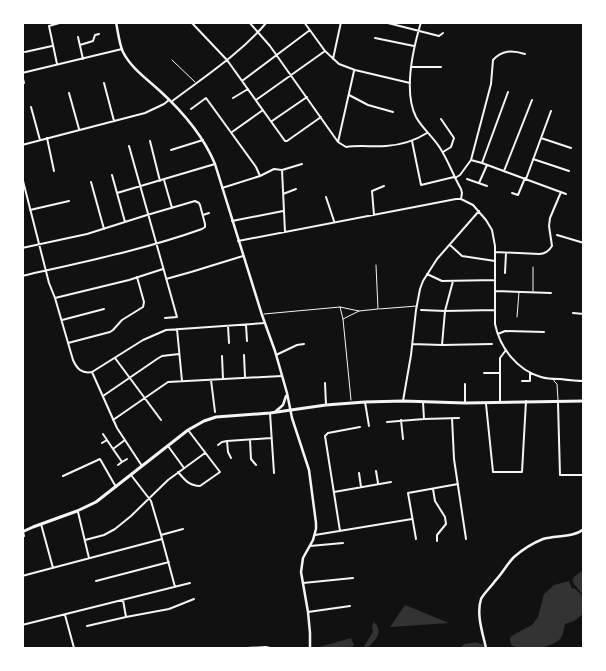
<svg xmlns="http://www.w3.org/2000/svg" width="606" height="671" viewBox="0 0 606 671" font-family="Merriweather,serif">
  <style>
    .water { fill: #333 }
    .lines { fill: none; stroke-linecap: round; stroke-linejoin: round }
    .river { stroke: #333; stroke-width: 7 }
    .service { stroke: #f5f5f5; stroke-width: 1 }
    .pedestrian { stroke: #f5f5f5; stroke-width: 1 }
    .minor { stroke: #f5f5f5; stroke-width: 2 }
    .tertiary { stroke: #f5f5f5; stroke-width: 2.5 }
    .primary { stroke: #f5f5f5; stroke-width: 3 }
  </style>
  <rect width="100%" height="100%" fill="#111"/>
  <path class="water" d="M583,570V595L574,584L572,580L575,576Z
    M569,581L572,589L574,588L583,596V614L574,621L565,624C564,629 563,636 560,639C552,648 523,652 513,646C510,644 510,641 510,638L513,635L532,625L538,617L544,594L554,585Z
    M405,605L449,623L390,627Z
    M374,622C384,632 376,639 368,648H363L373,632L372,626Z
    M351,638L354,646L346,648H316Z"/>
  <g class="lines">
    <path class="river" d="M465,648L467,647L476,646L483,648"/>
    <path class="service" d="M172,60L195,82"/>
    <path class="pedestrian" d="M533,291V267
      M340,307L343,319L351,400
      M379,309L417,306
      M264,314L340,307L359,311
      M517,317L519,292
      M343,319L359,311L378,309L376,265
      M554,379V381L557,384L558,400"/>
    <path class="minor" d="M191,22L227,60L285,141H287L321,117
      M249,22L270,46L338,142L346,147C359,145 372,147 386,146C400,145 416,140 427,133
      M304,22L325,51L339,64L355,70L410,83
      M384,22L439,36L443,33
      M421,22C413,49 403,91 416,117C422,128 433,137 440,148C448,160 453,175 461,189L462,193L461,199
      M78,37L83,59
      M375,38L414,46
      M80,45L93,41L95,35L99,34
      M25,52L52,46
      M333,59L341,22
      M57,64L49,26L63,22
      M411,67H441
      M22,73L122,49
      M22,75L24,83
      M242,81L310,30
      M104,83L114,121
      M69,93L79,129
      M349,95L368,105L393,112
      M233,98L248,89
      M256,100L325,51
      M171,102C204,77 240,54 267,22
      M31,107L40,140
      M191,109L206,98L256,167L260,176
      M441,119L454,138L451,147L443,152
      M272,121L307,97
      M232,132L263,110
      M47,138L54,171
      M541,138L571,148
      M150,141L160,181
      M412,141L421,185L454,177
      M338,142L354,71
      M22,145L145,113L164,104L169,100
      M129,146L177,317L165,318
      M171,150L203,140
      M533,159L569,171
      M471,160L491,84L493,60C502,50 512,50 525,54
      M482,163L508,92
      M282,170L285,232
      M504,171L532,100
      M112,175L125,222
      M22,177L49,283L55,298L73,360C77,369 82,374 92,372L143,340L166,330L265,323
      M455,178L460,175L471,160L482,163L566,194
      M467,179L487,186
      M526,179L551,111
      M164,180L172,208
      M91,182L104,229
      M479,183L487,165
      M222,188L260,176L274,169L282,170L302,164
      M117,193L215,164
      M512,193L518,195L525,178
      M283,194L296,189
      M326,197L334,221
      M30,210L69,201
      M203,215L209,213
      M374,215L372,191L384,186
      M232,221L283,211
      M557,235L584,243
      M238,241L456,199H461L473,205L486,220L492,230L495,246V324C500,348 517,370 541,377C547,379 554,379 560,379C568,380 576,381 584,381
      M450,245L462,256L495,261
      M22,248L87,234L147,215L195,201L199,203L200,205L205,224V227L202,229C143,250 83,262 22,276
      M495,252L539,254C545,254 549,251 552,246L549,226L550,218L561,192
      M505,273L506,253
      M427,274L442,281L495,280
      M166,279L191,272L243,256
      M495,291L551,293
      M55,298L129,280L163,269
      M421,310L445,311L495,310
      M573,313L584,314
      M62,320L104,309
      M246,325L247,341
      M228,326L229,343
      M177,329L182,381
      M498,334L505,331L544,332
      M68,343L110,332L113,330L122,320L143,307L144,302L137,277
      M412,344L442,345L492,344
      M442,345L445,311L453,281
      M244,355L245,377
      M276,355L297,345L304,344
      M222,356L223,379
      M115,358L161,420
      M92,372L117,428L142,466
      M484,373H500
      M211,380L215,412
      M522,381H530V373
      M325,383L326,405
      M465,384V402
      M103,396L157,359L162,356L179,354
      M403,401L411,355L416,310L420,289L423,281L437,259L479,211
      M365,402L369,426
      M423,402L424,419
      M500,402V358L506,350
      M558,403L560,475H584
      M486,404L493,472H522L526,401
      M270,413L274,473
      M452,418L454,459L466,539
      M113,420L168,382L282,376
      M401,420L403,439
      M387,422L424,419L459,418
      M103,434L113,449
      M250,440L251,459L256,465
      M102,443L107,440
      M218,445L222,442L227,441
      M168,446L184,468
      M231,458L228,452L227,441L271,438
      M122,462L127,459
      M118,465L122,462L113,449L125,440
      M376,471L378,483
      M178,472C185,480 189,486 200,486L220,472L188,430
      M359,473L361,487
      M131,475L151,501L161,535L175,587
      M63,476L100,459L116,487
      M433,489L435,501L445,517L446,524L437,535V541
      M334,492L391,482
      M78,512L89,558
      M41,524L53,568
      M340,531L325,436L328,433L360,427
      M161,535L183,529
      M315,535L412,519
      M22,538L24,536L23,532
      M416,539L408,493L458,484
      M85,540L104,535L115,529L131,516L168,480L205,453
      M310,546L343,543
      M22,576L162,539
      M96,581L169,562
      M303,583L353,578
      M123,600L126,617
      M308,612L350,606
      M65,615L74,648
      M22,625L190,583
      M87,626L126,617L169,609L194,599
      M247,648L266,647L270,648"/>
    <path class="tertiary" d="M116,22C118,32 119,43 123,52C131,68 147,79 160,91C183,112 203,135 215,164L262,315L275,351L287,393L292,418L309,470L316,523V529L313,540L303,558L301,572L308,612L310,633V648
      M276,411L283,405L286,396
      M486,648C483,634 476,615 481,599C484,593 491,587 495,581C502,574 507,564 514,557C522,550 533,543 543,539C556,535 573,538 584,529"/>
    <path class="primary" d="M22,532L33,527L77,511L96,502L188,430L204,421L216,417L270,413L326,405L365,402L403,401L465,403L584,401"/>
  </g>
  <rect width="606" height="671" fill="none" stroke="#ffffff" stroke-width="48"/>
</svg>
